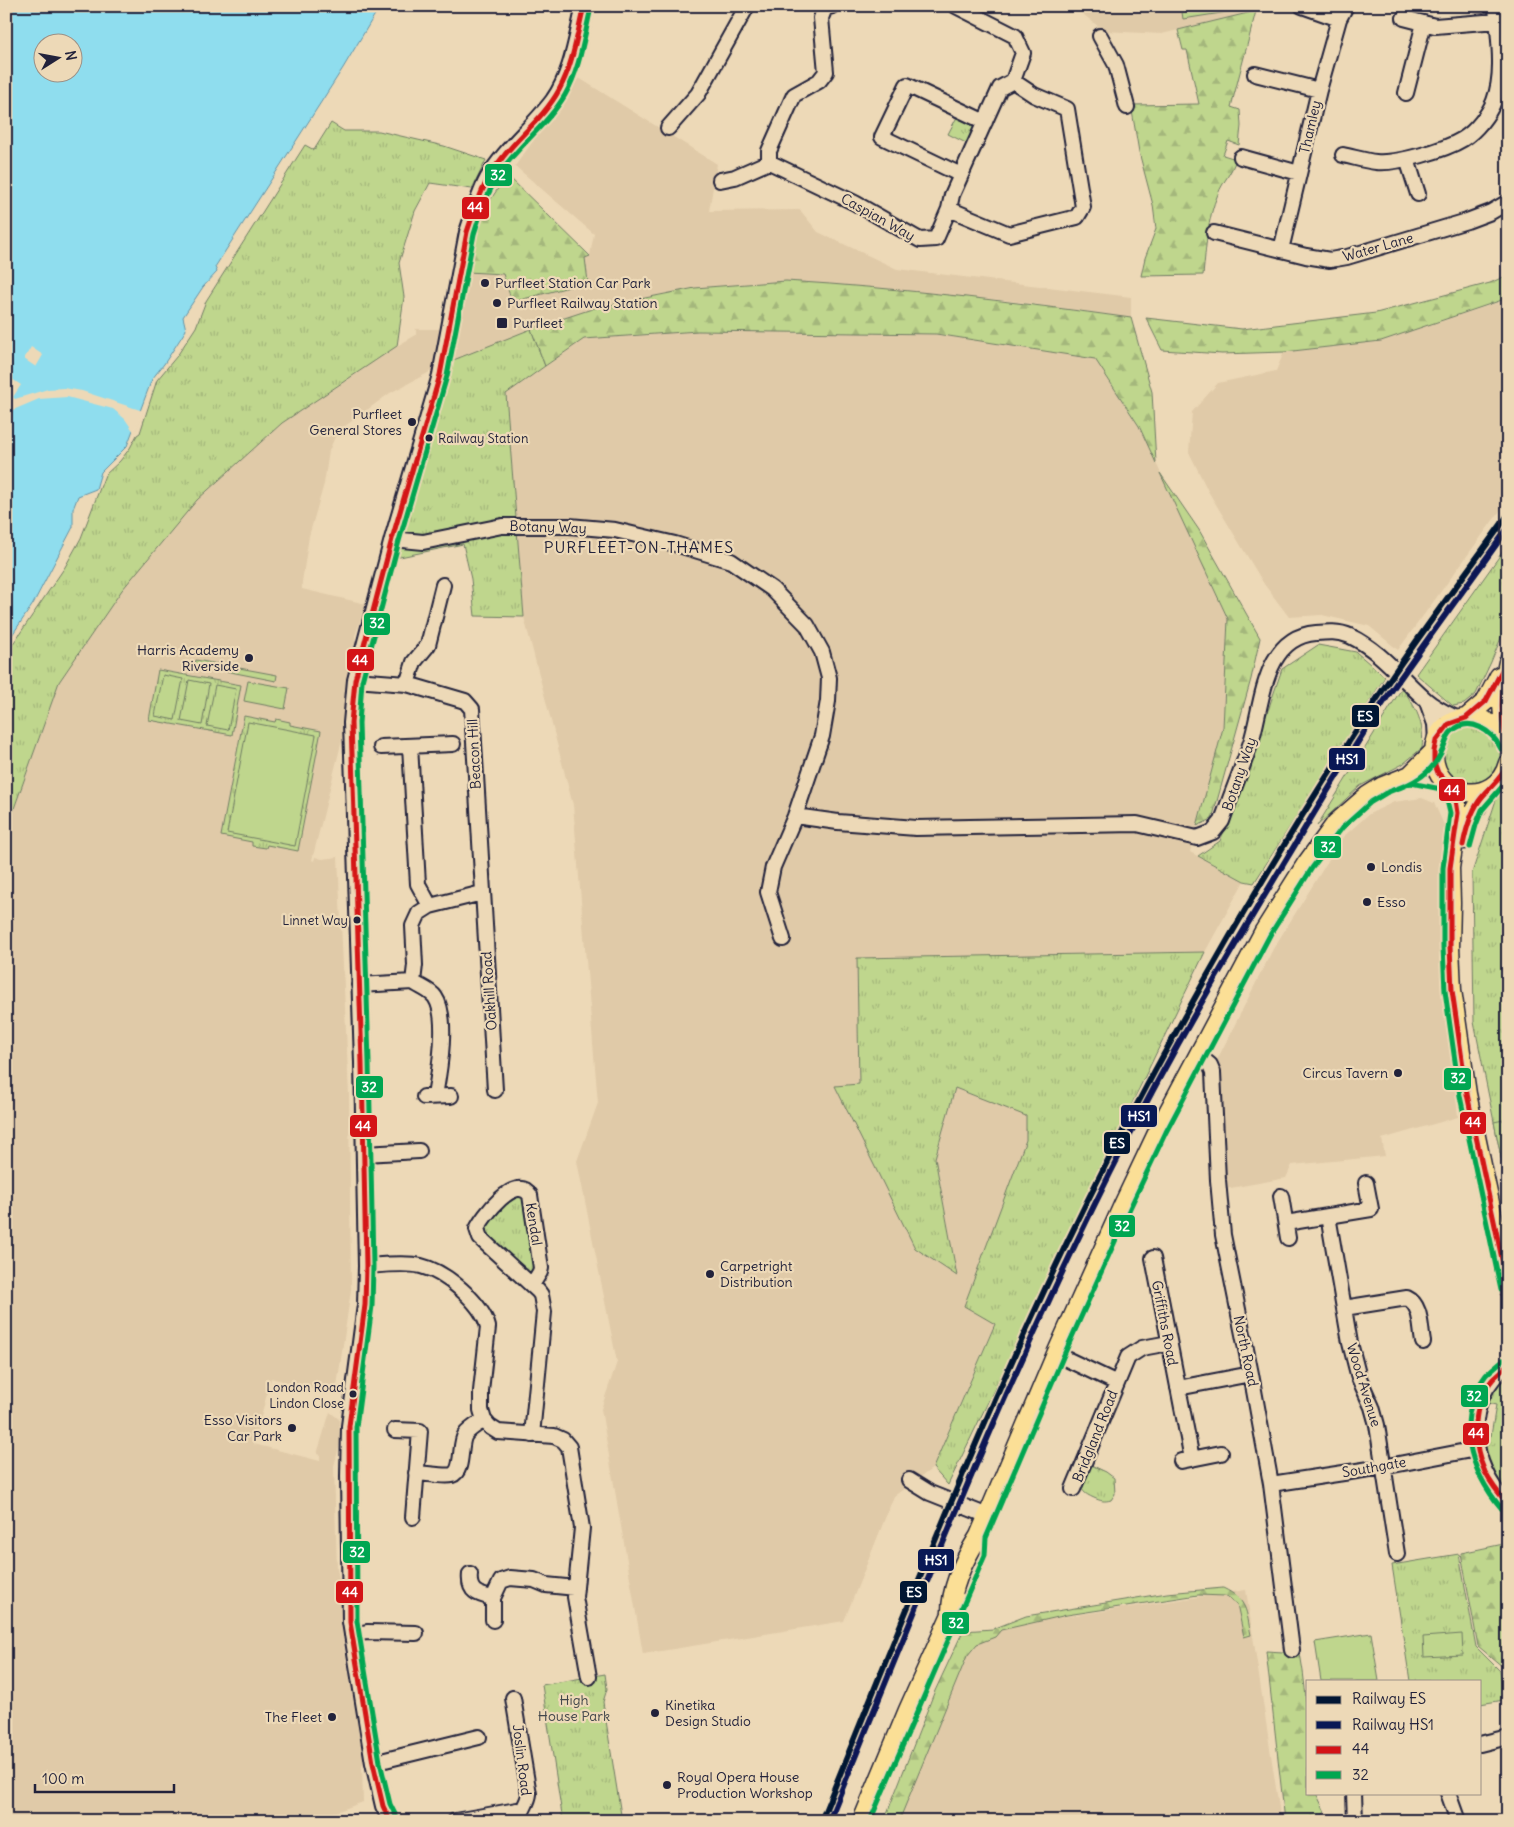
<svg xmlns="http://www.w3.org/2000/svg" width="1514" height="1827" viewBox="0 0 1514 1827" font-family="Delius,sans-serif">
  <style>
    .built { fill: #e0caa8 }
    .grass { fill: url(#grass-tufts); stroke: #707c64 }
    .forest { fill: url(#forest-firs); stroke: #707c64 }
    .pitch { fill: #bfd68d; stroke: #707c64 }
    .water { fill: #8fddee; stroke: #6392a6; fill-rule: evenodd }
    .pier { fill: #edd9b7 }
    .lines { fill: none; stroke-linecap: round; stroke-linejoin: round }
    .minor-casing { stroke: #22223b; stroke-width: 18 }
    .major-casing { stroke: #22223b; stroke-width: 21 }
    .minor { stroke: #edd9b7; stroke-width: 14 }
    .major { stroke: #fbdf96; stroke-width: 18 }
    .bus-1-casing { stroke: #edd9b7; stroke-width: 9 }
    .bus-2-casing { stroke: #edd9b7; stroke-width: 9 }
    .bus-1 { stroke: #d41317; stroke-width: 5 }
    .bus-2 { stroke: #00a651; stroke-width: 5 }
    .rail-1-casing { stroke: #edd9b7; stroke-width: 10 }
    .rail-2-casing { stroke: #edd9b7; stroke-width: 10 }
    .rail-1 { stroke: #011633; stroke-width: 6 }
    .rail-2 { stroke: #091855; stroke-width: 6 }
    .poi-dot { fill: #22223b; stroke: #edd9b7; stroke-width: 2 }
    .labels { text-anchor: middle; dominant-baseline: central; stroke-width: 4.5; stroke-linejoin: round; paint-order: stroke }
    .bus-label { font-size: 13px; fill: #22223b; stroke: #edd9b7; text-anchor: end }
    .street-label { font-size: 14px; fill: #22223b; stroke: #edd9b7 }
    .poi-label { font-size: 14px; fill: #22223b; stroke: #edd9b7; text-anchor: start }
    .park-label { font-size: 14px; fill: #41464b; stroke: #edd9b7 }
    .quarter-label { font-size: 16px; letter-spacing: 1px; fill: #22223b; stroke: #edd9b7 }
    .line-badge { stroke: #edd9b7; stroke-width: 2 }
    .badge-label { font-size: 14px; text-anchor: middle; font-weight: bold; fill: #fff }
  </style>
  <defs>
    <pattern id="grass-tufts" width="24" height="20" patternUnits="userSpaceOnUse" patternTransform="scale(1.25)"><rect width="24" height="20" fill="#bfd68d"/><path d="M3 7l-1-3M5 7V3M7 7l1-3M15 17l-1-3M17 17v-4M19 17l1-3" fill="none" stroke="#a4b77b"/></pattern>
    <pattern id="forest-firs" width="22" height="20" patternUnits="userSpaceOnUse" patternTransform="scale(1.25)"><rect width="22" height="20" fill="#bfd68d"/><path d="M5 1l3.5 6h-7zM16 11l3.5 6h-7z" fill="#a4b77b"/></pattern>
  </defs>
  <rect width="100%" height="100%" fill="#edd9b7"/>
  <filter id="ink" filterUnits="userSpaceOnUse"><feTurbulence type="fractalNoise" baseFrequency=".02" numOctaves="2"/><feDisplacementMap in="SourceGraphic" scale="10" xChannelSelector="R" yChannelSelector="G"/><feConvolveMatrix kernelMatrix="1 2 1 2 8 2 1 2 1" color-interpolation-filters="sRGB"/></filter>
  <g filter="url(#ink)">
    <path class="built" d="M1073,6H1242L1243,14L1162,34L1104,31Z
      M579,78L717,164L709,211L800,210L818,232L897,269L1131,297V318L1010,301L786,281L695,288L595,308L531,329L451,361L467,272L503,274L512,302L590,255L594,234L515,166Z
      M1508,299V500L1398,650L1369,626L1322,615L1289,617L1264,584L1208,491L1189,452L1192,412L1218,383L1276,371L1284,352L1381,341Z
      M416,329H439L442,334L435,367L428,373L390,393L337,432L329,451L324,484L309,536L302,582V589L366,604L355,636L356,649L345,728L312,860L314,861L315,857L322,859L338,857L349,1095L351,1290L337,1386L312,1389L271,1378L254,1444L320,1461V1455L317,1454L330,1412L339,1419L340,1443L334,1466L337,1569L341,1588L344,1646L365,1762L362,1765L363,1802L336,1812L317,1821H6V831L59,682L122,590L197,500L282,423L397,346L416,335Z
      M698,331L936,334L1095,359L1139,426L1228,619L1223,728L1190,852L1244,881L1205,952L857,958L859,1085L836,1086L957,1275L935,1158L955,1088L1026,1115V1140L995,1323L933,1468L894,1496L844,1621L643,1654L601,1409L617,1362L577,1161L598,1103L573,805L524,617L506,394L584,339Z
      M1422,798L1434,803L1445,827V990L1458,1117L1382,1139L1385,1156L1292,1165L1286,1178L1225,1189L1219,1130L1217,1060L1273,949L1343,837L1369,814L1394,802Z
      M1246,1590L1281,1821H898L970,1638L1021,1623Z"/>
    <path class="grass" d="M957,117L977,128L968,144L948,134Z
      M331,123L344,131H379L444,146L486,160L472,189L430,183L415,211L399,263L404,297L397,346L282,423L197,500L122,590L59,682L6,831V654L65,567L81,538L105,475L120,461L130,448L137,435L140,433L157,380L177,356L196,327L206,301L305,145L314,150Z
      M531,329L545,366L506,394L524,617L475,616L471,579L463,544L395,558L451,361Z
      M1508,544V621L1491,662L1476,694L1464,704L1453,706L1416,674Z
      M1318,645L1356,652L1385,677L1254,883L1244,881L1198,856L1220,841L1245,778L1282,669Z
      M158,670L241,685L232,735L149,720Z
      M1402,688C1416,707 1425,724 1422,748L1403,764L1360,786L1317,826Z
      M244,716L275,722L276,719L290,722V725L321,731L298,851L267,845L266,848L252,846V842L221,836Z
      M1442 755a29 29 0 1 1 58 0a29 29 0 1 1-58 0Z
      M1508,787V1192L1474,1022L1472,873L1496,800Z
      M1205,952L948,1485L933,1468L995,1324L964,1306L1026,1140V1116L955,1088L935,1158L957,1276L915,1248L835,1086L859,1084L857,958Z
      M512,1195H524L536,1272L529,1276L484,1235L483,1226Z
      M1508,1373V1492L1503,1497L1499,1493L1479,1435L1491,1436L1496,1405L1487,1403L1501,1377Z
      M1091,1465L1106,1472L1114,1478L1115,1494L1111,1500C1104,1502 1101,1501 1094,1498C1073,1489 1083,1482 1091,1465Z
      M1459,1554L1476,1647L1500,1671L1504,1700L1480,1704V1681H1410L1392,1565Z
      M605,1674L607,1689L603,1702L622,1821H563L542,1685Z"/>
    <path class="forest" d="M1256,11L1231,107L1240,110L1241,126L1239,145L1228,141L1223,155L1236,159C1232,173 1223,181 1218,194C1207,219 1206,248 1203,275L1141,276L1145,258L1156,229L1153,205L1139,152L1131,105L1199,104L1187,50H1183L1178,30Z
      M507,175L590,256L585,258L588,282L512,302L503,274L467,272L475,239L489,202Z
      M1508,275V298L1381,341L1284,352L1222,354L1162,350L1146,318L1242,329L1376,313L1490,283Z
      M786,281C902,288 1016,302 1131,318L1152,392L1156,463L1139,426L1095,359L936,334L698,331L584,339L545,366L531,329L595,308L695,288Z
      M1160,473L1199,530L1260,638L1251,679L1212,819L1197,826L1223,728L1228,619Z
      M1508,1119V1192L1494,1122Z
      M1508,1543V1684L1503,1667L1478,1646L1461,1553Z
      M1223,1588C1248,1600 1246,1611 1251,1635L1244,1637L1237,1604L1225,1596L1198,1595L1067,1615L1001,1630L995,1637L977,1644L967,1656L899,1821H884L934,1693L963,1631L993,1629L1026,1616L1167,1593Z
      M1266,1651L1300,1653C1309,1701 1308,1745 1308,1793H1316L1325,1812L1319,1818V1821H1285Z"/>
    <path class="pitch" d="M1181,6H1233L1234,11L1183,19Z
      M196,660L277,675L276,681L195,665Z
      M163,675L183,679L175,720L155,716Z
      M189,680L209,684L202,725L181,721Z
      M248,681L289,688L285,709L244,701Z
      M215,685L236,689L228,730L207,726Z
      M248,722L316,735L295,846L227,833Z
      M1371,1633L1379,1681H1321L1315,1642Z
      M1462,1634L1463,1655L1424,1657L1423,1637Z"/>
    <path class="water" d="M6,6H380L343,68L215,267L217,272L203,287L183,317L186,330L164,364L152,379L127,446L101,472L96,489L78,496L73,509V527L62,548L33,604L6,644ZM42,42H72V72H42Z"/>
    <path class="pier" d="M31,347L43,355L36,367L24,359Z
      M12,379L21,385L13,397L15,399L48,389L64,388L82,391L143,411L134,432L125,419L113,409L67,397L39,399L6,413V389Z"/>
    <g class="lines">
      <defs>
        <path id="minor" d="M832,6L825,8L821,18L826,72L819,81L794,95L769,151V162L855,203L920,240L936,239L949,209L1009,234L1077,217L1083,207L1067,109L1034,95L1013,81L1023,53L1015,36L956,6
          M1302,6L1339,19
          M1404,18L1435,26L1497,21
          M1100,36L1116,65L1127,107
          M1255,74L1319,90
          M1406,93L1424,23
          M668,128L698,94L747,6
          M1343,155C1353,157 1365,161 1376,162C1397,164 1445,150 1463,139C1476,131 1489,114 1494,101C1505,72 1498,36 1496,6
          M1241,157L1299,173
          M1407,159L1418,194
          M961,175L882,137L907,85L985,122
          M720,180L735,177L769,162
          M949,209L952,195L1000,88L1013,81
          M1214,233L1306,256L1330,260L1347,257L1467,221L1491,212L1508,202
          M1281,250L1319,90L1339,19L1346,6
          M392,539L423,542L502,526H569L615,530L675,544L731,561L772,589L807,625L822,652L829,678L828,701L822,736L795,816L773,867L768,892L783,939
          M355,680L407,684L465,701L472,709L495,1090
          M407,684L414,662L428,645L443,585
          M1427,702L1435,724L1436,741
          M410,746L418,884L430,906
          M381,747L453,744
          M795,816L838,822L916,828L1137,824L1197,838L1213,832L1222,821C1231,795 1242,769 1251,742C1263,704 1263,637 1316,633C1327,632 1339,631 1350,636C1380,650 1402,679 1426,700C1435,708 1448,714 1458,719
          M413,982C420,987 430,990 435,997C449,1017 439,1073 435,1096
          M359,985L413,982L415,965L413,926L419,913L430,906L482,893
          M1199,1056L1210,1065L1213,1072L1218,1180L1223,1235L1251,1374L1271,1484L1292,1650
          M424,1097L451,1096
          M364,1154L419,1151
          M1281,1196L1288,1238
          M1328,1216L1350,1343L1359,1378L1372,1407L1377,1425L1397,1554
          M1286,1223L1371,1209L1366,1183
          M1153,1258L1192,1459
          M366,1266C381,1265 407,1262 421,1266C446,1272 482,1303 488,1327L481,1391V1410L484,1420L490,1427L498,1432L554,1436L563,1440L569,1447L582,1528L575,1597L589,1677
          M532,1285L540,1272L541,1268L530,1195C516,1173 483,1216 477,1229L480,1238L538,1291L541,1295L544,1312L532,1435
          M1344,1308L1407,1298C1422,1305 1420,1328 1423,1342
          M1056,1354L1117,1383
          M1508,1365C1460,1399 1470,1468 1508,1504
          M1178,1388L1251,1374
          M395,1430L420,1431L413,1517
          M1181,1461L1221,1453
          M416,1473C425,1473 445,1477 452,1475C464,1471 459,1444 465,1435C469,1429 478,1424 484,1420
          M909,1480L930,1493L988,1516
          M1271,1484L1383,1467L1476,1449
          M1073,1489L1128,1357L1142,1348L1169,1343
          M470,1574C468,1592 478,1595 493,1598
          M493,1620V1598L501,1581L510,1578L534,1580L546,1585L576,1588
          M352,1635L367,1632L416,1633
          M513,1698L529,1794C528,1804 520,1810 520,1821
          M1480,1744L1504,1738
          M373,1763L479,1737
          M1354,1793L1355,1821
          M1448,1793L1458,1821
          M390,1821L383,1806L373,1763L350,1622L348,1476L349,1426L365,1305L366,1266L362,1063L351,723L355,680L392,539L440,375L467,232C473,214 478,196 487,179C504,149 533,127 553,100C572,73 576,38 584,6
          M455,1821L517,1810L521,1812"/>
        <path id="major" d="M1466,718L1486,701L1499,676
          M1505,737L1501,695L1508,662
          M1508,746C1493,704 1434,711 1434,753C1433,799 1496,808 1508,763
          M1451,787L1456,800L1458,813L1450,868L1451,903L1450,947L1452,990L1467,1094L1508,1288
          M1464,840C1469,819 1477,803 1492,787
          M951,1612C951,1585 965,1558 979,1536L1056,1354L1123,1205L1159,1129L1264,931L1306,864L1336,823L1367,796L1383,786L1410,775L1434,751
          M862,1821L908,1710L957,1601"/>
      </defs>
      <use href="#minor" class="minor-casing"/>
      <use href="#major" class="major-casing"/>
      <use href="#minor" class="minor"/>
      <use href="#major" class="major"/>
      <defs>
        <path id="bus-1" d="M1508,659L1486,701L1466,718L1449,724L1436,741L1434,751V762L1438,773L1451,787L1456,800L1458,813L1450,868V947L1452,990L1467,1094L1508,1287
          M1506,671C1501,696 1500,720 1508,745
          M1463,845C1466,830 1470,814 1479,801C1488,788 1502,779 1508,764
          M1508,1365C1503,1370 1498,1374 1493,1379C1471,1404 1472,1443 1485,1472C1491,1484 1499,1494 1508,1504
          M390,1821L383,1806L373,1763L350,1622L349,1426L365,1305L366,1266L362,1063L351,723L355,680L392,539L440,375L467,232C476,205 484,179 503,157C521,134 545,116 559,90C573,65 577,34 584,6"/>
        <path id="bus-2" d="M1393,790C1413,784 1432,772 1441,753C1445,746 1446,737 1451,732C1470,714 1493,732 1501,749
          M1470,847L1476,825L1482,810L1508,780
          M1502,1509C1470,1471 1453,1419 1486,1375C1491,1370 1497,1365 1503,1360
          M397,1818L390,1804L380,1762L357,1621L356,1427L372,1306L373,1266L369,1063L359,723L362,681L399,541L447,376L474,234C481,212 488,190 501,171C520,144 548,124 565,95C580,69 584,37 591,8
          M870,1821L985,1555L986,1538L1063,1357L1130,1208L1166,1132L1270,935L1312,868L1342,828L1371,802L1386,793L1411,783L1441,789L1445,792L1450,813L1443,868V947L1445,991L1460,1096L1501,1290"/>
      </defs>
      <use href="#bus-1" class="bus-1-casing"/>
      <use href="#bus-2" class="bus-2-casing"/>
      <use href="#bus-1" class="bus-1"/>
      <use href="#bus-2" class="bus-2"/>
      <defs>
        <path id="rail-1" d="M821,1821C915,1590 1006,1354 1122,1133C1202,979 1290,829 1386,685C1425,627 1467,572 1508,515"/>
        <path id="rail-2" d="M829,1821C923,1591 1014,1360 1127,1140C1176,1043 1231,951 1287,858C1322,800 1357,740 1396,684C1433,631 1471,580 1508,528"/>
      </defs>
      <use href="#rail-1" class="rail-1-casing"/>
      <use href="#rail-2" class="rail-2-casing"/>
      <use href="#rail-1" class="rail-1"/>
      <use href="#rail-2" class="rail-2"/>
    </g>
  </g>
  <g class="poi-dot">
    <circle cx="485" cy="283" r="5"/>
    <circle cx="497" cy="303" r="5"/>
    <rect x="496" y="317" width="12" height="12" rx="2.5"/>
    <circle cx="412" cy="422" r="5"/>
    <circle cx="429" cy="438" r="4.5"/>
    <circle cx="249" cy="658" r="5"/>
    <circle cx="1371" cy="867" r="5"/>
    <circle cx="1367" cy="902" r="5"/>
    <circle cx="357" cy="920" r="4.5"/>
    <circle cx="1398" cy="1073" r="5"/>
    <circle cx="710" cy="1274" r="5"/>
    <circle cx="353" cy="1394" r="4.5"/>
    <circle cx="292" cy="1428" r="5"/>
    <circle cx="655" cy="1713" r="5"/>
    <circle cx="332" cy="1717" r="5"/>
    <circle cx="667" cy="1785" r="5"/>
  </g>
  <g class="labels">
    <g class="bus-label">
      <text x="438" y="438" text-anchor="start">Railway Station</text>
      <text x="348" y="920">Linnet Way</text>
      <text x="344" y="1387">London Road<tspan x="344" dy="16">Lindon Close</tspan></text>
    </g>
    <g class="street-label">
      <text transform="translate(1310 127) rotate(-77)">Thamley</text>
      <text transform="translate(878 217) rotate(29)">Caspian Way</text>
      <text transform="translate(1378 247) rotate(-16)">Water Lane</text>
      <text transform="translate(548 527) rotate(2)">Botany Way</text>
      <text transform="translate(474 754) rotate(-93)">Beacon Hill</text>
      <text transform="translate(1239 774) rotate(-71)">Botany Way</text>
      <text transform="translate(489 991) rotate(-94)">Oakhill Road</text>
      <text transform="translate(534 1224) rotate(81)">Kendal</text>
      <text transform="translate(1165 1323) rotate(79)">Griffiths Road</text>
      <text transform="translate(1246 1351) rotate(78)">North Road</text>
      <text transform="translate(1364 1385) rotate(73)">Wood Avenue</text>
      <text transform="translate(1095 1436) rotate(-68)">Bridgland Road</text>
      <text transform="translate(1374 1467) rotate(-10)">Southgate</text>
      <text transform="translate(522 1760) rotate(83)">Joslin Road</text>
    </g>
    <g class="poi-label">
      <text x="495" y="283">Purfleet Station Car Park</text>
      <text x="507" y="303">Purfleet Railway Station</text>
      <text x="513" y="323">Purfleet</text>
      <text x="402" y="414" text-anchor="end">Purfleet<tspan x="402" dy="16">General Stores</tspan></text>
      <text x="239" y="650" text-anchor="end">Harris Academy<tspan x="239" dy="16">Riverside</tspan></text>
      <text x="1381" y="867">Londis</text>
      <text x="1377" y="902">Esso</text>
      <text x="1388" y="1073" text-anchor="end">Circus Tavern</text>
      <text x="720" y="1266">Carpetright<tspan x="720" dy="16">Distribution</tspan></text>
      <text x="282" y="1420" text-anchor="end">Esso Visitors<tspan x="282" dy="16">Car Park</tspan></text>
      <text x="665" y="1705">Kinetika<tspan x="665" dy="16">Design Studio</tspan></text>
      <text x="322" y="1717" text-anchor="end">The Fleet</text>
      <text x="677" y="1777">Royal Opera House<tspan x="677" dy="16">Production Workshop</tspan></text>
    </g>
    <g class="park-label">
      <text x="574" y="1700">High<tspan x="574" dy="16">House Park</tspan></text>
    </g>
    <g class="quarter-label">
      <text x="639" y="547">PURFLEET-ON-THAMES</text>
    </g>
  </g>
  <g class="line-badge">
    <rect x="484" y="163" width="29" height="24" rx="5" fill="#00a651"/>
    <rect x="461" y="196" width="29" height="24" rx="5" fill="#d41317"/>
    <rect x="363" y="612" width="28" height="24" rx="5" fill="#00a651"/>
    <rect x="346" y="648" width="29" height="24" rx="5" fill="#d41317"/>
    <rect x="1351" y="704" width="29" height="24" rx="5" fill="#011633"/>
    <rect x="1328" y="747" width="38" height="24" rx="5" fill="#091855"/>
    <rect x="1438" y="778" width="28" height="24" rx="5" fill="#d41317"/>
    <rect x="1313" y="835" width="29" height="24" rx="5" fill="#00a651"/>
    <rect x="1443" y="1067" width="29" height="24" rx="5" fill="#00a651"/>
    <rect x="355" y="1075" width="29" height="24" rx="5" fill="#00a651"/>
    <rect x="1120" y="1104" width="38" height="24" rx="5" fill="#091855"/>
    <rect x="1459" y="1111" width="28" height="24" rx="5" fill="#d41317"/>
    <rect x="349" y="1114" width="29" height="24" rx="5" fill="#d41317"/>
    <rect x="1103" y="1131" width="28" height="24" rx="5" fill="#011633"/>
    <rect x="1108" y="1214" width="28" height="24" rx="5" fill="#00a651"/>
    <rect x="1460" y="1384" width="29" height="24" rx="5" fill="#00a651"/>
    <rect x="1462" y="1422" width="28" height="24" rx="5" fill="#d41317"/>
    <rect x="342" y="1540" width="29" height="24" rx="5" fill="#00a651"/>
    <rect x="917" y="1548" width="38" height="24" rx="5" fill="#091855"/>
    <rect x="335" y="1580" width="29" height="24" rx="5" fill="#d41317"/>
    <rect x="899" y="1580" width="29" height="24" rx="5" fill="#011633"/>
    <rect x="941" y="1611" width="29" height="24" rx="5" fill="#00a651"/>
  </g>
  <g class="badge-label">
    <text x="498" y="180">32</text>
    <text x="475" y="212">44</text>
    <text x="377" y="628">32</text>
    <text x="360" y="665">44</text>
    <text x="1365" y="721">ES</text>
    <text x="1347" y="764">HS1</text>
    <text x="1452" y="795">44</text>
    <text x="1328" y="852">32</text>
    <text x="1458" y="1083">32</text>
    <text x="369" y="1092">32</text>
    <text x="1139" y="1121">HS1</text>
    <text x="1473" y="1127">44</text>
    <text x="363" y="1131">44</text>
    <text x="1117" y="1148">ES</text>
    <text x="1122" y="1231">32</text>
    <text x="1474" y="1401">32</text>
    <text x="1476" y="1438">44</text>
    <text x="357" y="1557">32</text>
    <text x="936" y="1565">HS1</text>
    <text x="350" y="1597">44</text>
    <text x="914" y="1597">ES</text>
    <text x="956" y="1628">32</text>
  </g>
  <rect width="1514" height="1827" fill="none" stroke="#edd9b7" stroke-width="25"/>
  <rect x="12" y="12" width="1489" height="1802" fill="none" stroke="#22223b" stroke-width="2" filter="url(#ink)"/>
  <rect x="1306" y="1680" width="175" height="115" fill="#edd9b7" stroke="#9c9085"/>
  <rect x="1316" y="1696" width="25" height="8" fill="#011633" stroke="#9c9085"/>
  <text x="1352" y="1704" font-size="15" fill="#22223b">Railway ES</text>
  <rect x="1316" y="1721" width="25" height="8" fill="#091855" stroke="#9c9085"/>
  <text x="1352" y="1730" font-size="15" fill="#22223b">Railway HS1</text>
  <rect x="1316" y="1746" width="25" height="8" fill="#d41317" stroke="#9c9085"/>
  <text x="1352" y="1754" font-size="15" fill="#22223b">44</text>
  <rect x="1316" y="1771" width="25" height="8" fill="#00a651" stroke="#9c9085"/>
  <text x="1352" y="1780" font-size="15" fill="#22223b">32</text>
  <g transform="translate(58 58) rotate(79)"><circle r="24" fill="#edd9b7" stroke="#9c9085"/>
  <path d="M0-4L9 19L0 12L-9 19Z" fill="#22223b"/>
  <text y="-8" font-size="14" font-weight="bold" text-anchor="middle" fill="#22223b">N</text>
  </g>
  <path d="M35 1784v8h139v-8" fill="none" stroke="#22223b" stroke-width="2.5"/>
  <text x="42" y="1784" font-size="15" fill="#22223b" stroke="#edd9b7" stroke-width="4" paint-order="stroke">100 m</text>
</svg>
